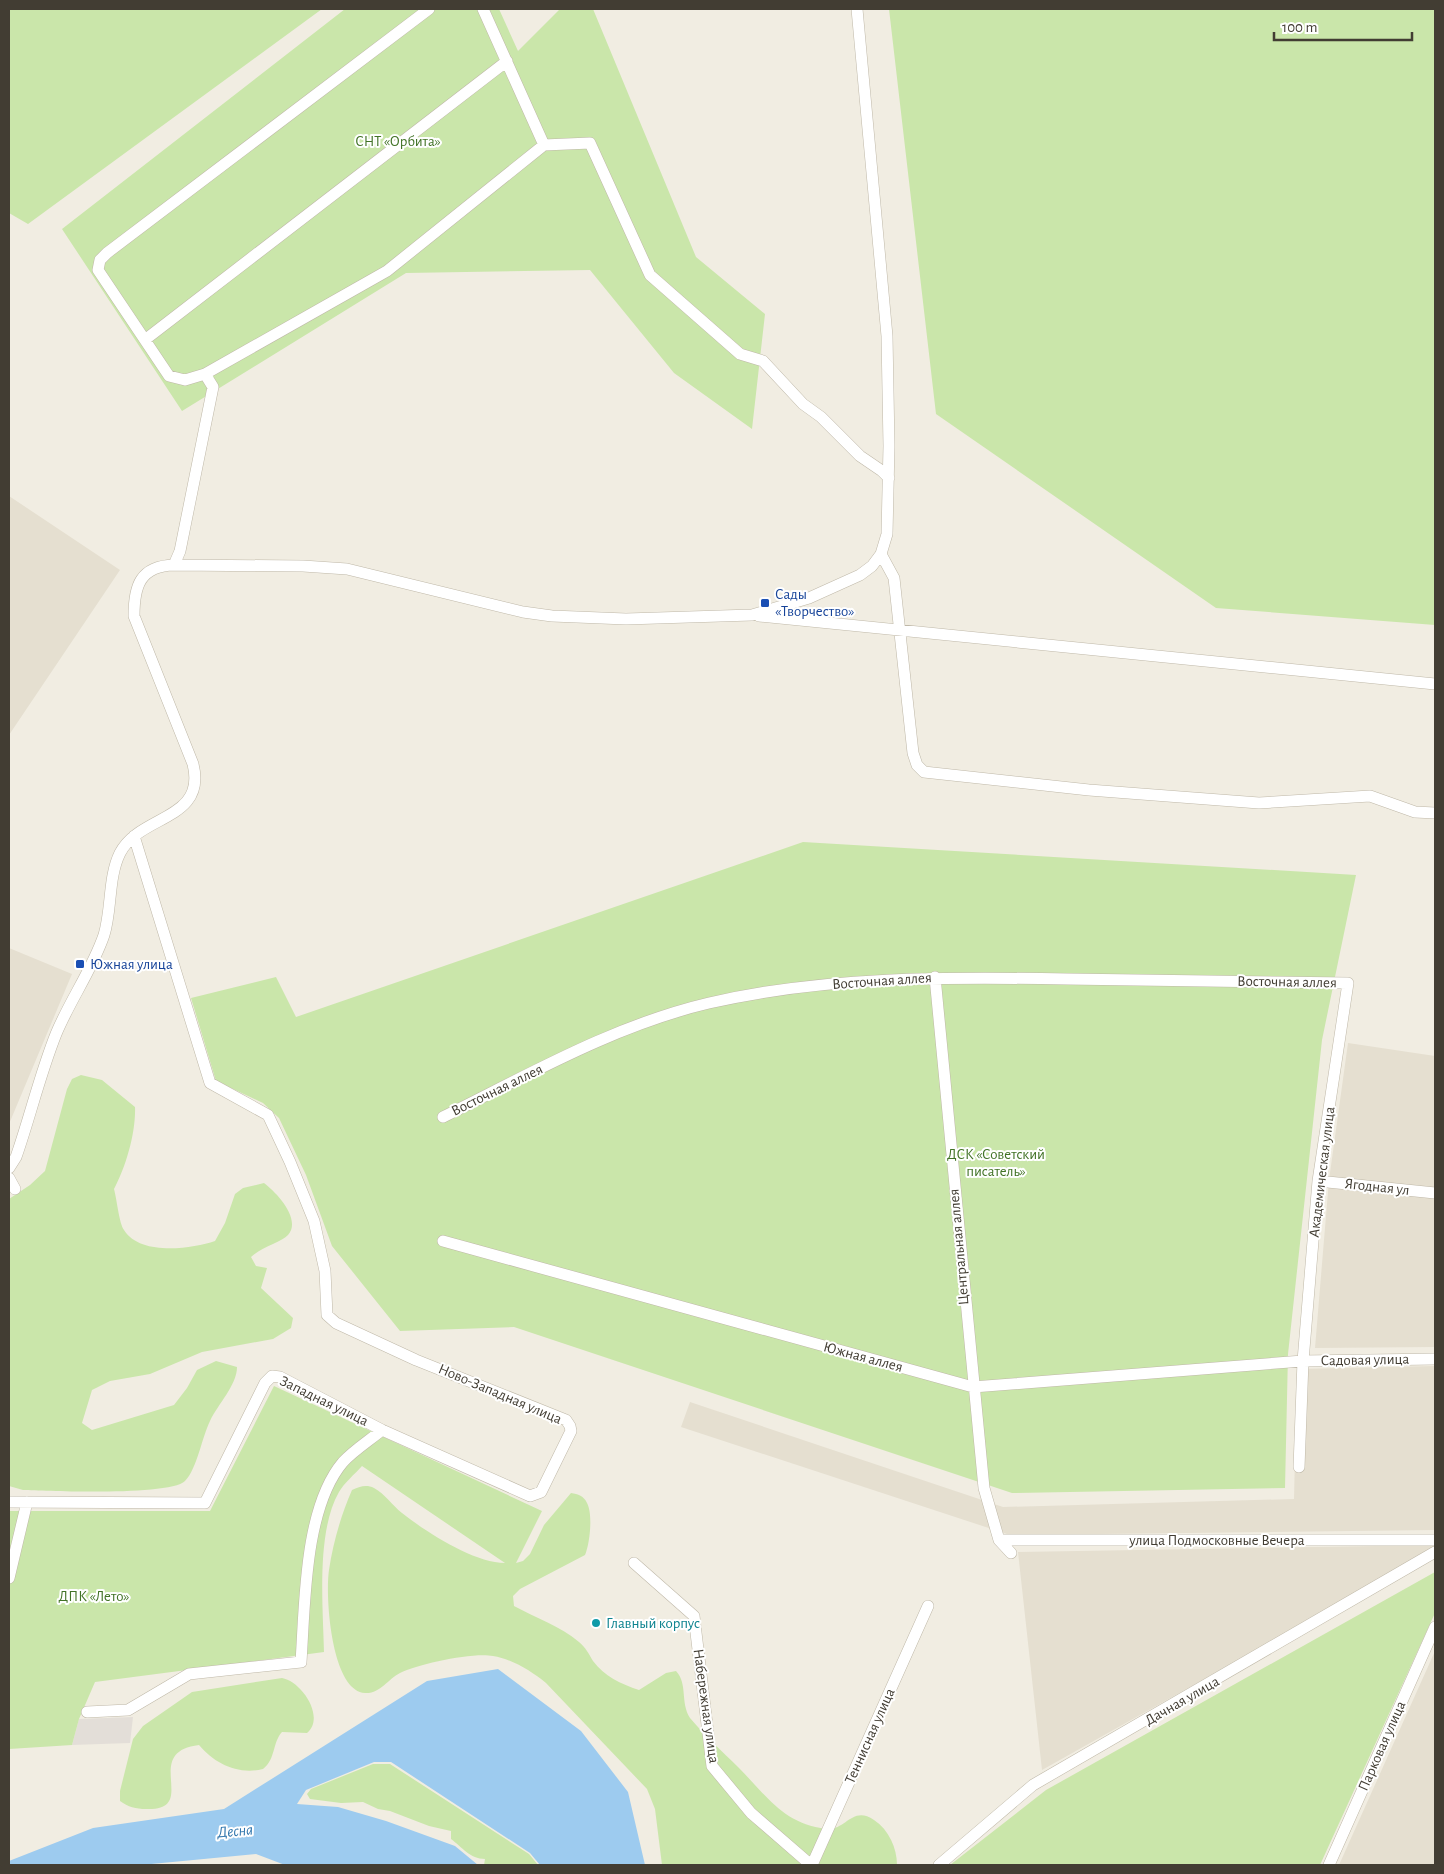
<svg xmlns="http://www.w3.org/2000/svg" width="1444" height="1874" viewBox="0 0 1444 1874" font-family="'Alegreya Sans',sans-serif">
  <style>
    .residential { fill: #e5dfd0 }
    .industrial { fill: #e3ded8 }
    .green { fill: #cae6aa }
    .water { fill: #9dcbef }
    .lines { fill: none; stroke-linecap: round; stroke-linejoin: round }
    .minor-casing { stroke: #bfb8a8; stroke-width: 12 }
    .minor { stroke: #fff; stroke-width: 11 }
    .transit-dot { fill: #1a4fb4; stroke: #fff; stroke-width: 2 }
    .culture-dot { fill: #0f9aa8; stroke: #fff; stroke-width: 2 }
    .labels { text-anchor: middle; dominant-baseline: central; stroke-width: 4; stroke-linejoin: round; paint-order: stroke }
    .park-label { font-size: 15px; fill: #427327; stroke: #fff }
    .transit-label { font-size: 15px; fill: #164399; stroke: #fff; text-anchor: start }
    .street-label { font-size: 15px; fill: #423d33; stroke: #fff }
    .culture-label { font-size: 15px; fill: #0d838f; stroke: #fff; text-anchor: start }
    .water-label { font-size: 16px; font-style: italic; fill: #2e74ac; stroke: #fff }
  </style>
  <rect width="100%" height="100%" fill="#f1ede2"/>
  <path class="residential" d="M9,496L120,570L9,735Z
    M9,948L72,974L9,1124Z
    M1348,1043L1435,1056V1347L1315,1348L1329,1180Z
    M1435,1366V1530L1010,1535L681,1427L690,1402L1003,1507L1294,1499L1297,1369Z
    M1435,1545V1558H1420L1042,1770L1018,1552Z
    M1435,1651V1865H1339Z"/>
  <path class="industrial" d="M133,1717L130,1743L72,1745L79,1719Z"/>
  <path class="green" d="M9,9H322L28,224L9,213Z
    M345,9H499L518,51L560,9H593L696,257L765,314L752,429L674,373L590,270L406,273L182,411L62,229Z
    M889,9H1435V625L1216,608L936,414Z
    M803,842L1356,875L1322,1040L1288,1354L1285,1488L1012,1493L514,1327L400,1331L332,1246L306,1175L279,1118L263,1103L216,1081L191,998L276,977L296,1017Z
    M81,1075L102,1080L135,1107C136,1132 126,1167 114,1189C117,1200 119,1223 124,1230C140,1256 191,1249 215,1241L225,1223L235,1194L243,1188L264,1183C276,1192 302,1219 288,1235C282,1242 261,1247 251,1257L256,1266L267,1268L261,1288L293,1318L291,1328L273,1339L202,1352L150,1374L110,1381L92,1390L82,1423L92,1430L174,1405L187,1388L197,1370L216,1361L237,1367C237,1385 218,1404 210,1421C202,1437 197,1469 185,1481C170,1496 49,1491 23,1490L9,1486V1199L30,1185L45,1171L67,1089L72,1079Z
    M274,1386L542,1511L516,1563L523,1561L530,1554L544,1525L571,1493C578,1494 584,1496 587,1503C593,1514 590,1543 585,1555L520,1589L513,1596L514,1606C536,1618 560,1626 579,1642C586,1648 589,1654 593,1661C604,1676 621,1684 639,1690L666,1673L676,1671C688,1684 680,1702 690,1718C705,1736 722,1751 738,1767C766,1795 783,1824 826,1829C846,1831 852,1805 874,1820C889,1830 897,1848 897,1865H662L655,1809L647,1789L546,1683C531,1671 512,1659 493,1656C473,1652 418,1664 400,1673C388,1679 380,1694 365,1693C331,1691 325,1595 329,1570C333,1543 341,1515 352,1490C359,1487 366,1484 374,1488C385,1494 392,1505 402,1513C426,1532 474,1563 505,1563L362,1466C355,1474 344,1483 339,1492C316,1532 323,1606 324,1652L95,1682L79,1719L72,1745L9,1749V1511H210Z
    M1435,1572V1613L1320,1865H950L1046,1790Z
    M282,1678C301,1681 326,1717 307,1733L282,1732C272,1743 276,1759 263,1769C238,1775 215,1764 199,1745C140,1752 201,1811 146,1809C136,1809 128,1807 120,1801V1791L133,1739L143,1726L192,1692Z
    M373,1764H390L529,1854L538,1865H484L485,1859C470,1859 462,1847 451,1839V1831L429,1826L390,1811L378,1809L363,1802L341,1803L310,1799L307,1794L311,1789Z"/>
  <path class="water" d="M498,1669L581,1731L628,1792L645,1865H540L530,1853L391,1762H374L306,1790L297,1804L338,1807L386,1821L455,1846L478,1865H285L256,1854L141,1865H9V1861L93,1828L224,1809L427,1681Z"/>
  <g class="lines">
    <defs>
      <path id="minor" d="M429,9L107,253L100,260L98,270L169,376L185,380L205,374L387,271L544,145L483,9
        M544,145L590,143L650,275L740,354L763,361L803,404L821,417L860,456L882,471L889,478
        M146,339L507,61
        M881,554L894,578L913,753L917,765L924,772L1089,790L1259,803L1370,796L1415,812L1435,813
        M174,565L180,551L213,387L205,374
        M759,616L1435,684
        M935,977L984,1488L999,1540L1011,1553
        M443,1117C528,1075 615,1025 709,1003C826,976 947,977 1067,979C1161,980 1254,982 1348,983L1318,1181L1303,1361L1299,1467
        M9,1168L16,1157C30,1117 40,1074 56,1034C70,1000 92,970 104,935C112,909 108,877 120,853C140,814 207,821 193,764L134,616C134,586 140,566 174,565L303,566L347,569L523,612L552,616L626,619L752,615L809,598L860,575L872,566L881,554L887,534L889,446L887,336L857,9
        M9,1178L15,1189
        M1318,1181L1435,1193
        M443,1241L973,1387L1303,1361L1435,1359
        M9,1502L205,1503L265,1383L272,1376L280,1377L382,1430L530,1496L541,1492L571,1431L570,1426L566,1420L416,1360L336,1323L327,1315L325,1271L314,1221L290,1162L268,1115L210,1083L134,836
        M999,1540H1435
        M634,1563L694,1616L712,1766L751,1813L811,1865
        M9,1578L27,1502
        M87,1712L128,1710L189,1674L301,1662C305,1604 304,1508 343,1462C354,1450 370,1440 382,1430
        M812,1865L928,1606
        M939,1865L1033,1785L1435,1552
        M1329,1865L1435,1627"/>
    </defs>
    <use href="#minor" class="minor-casing"/>
    <use href="#minor" class="minor"/>
  </g>
  <g class="transit-dot">
    <rect x="760" y="598" width="10" height="10" rx="2.5"/>
    <rect x="75" y="959" width="10" height="10" rx="2.5"/>
  </g>
  <circle class="culture-dot" cx="596" cy="1623" r="5"/>
  <g class="labels">
    <g class="park-label">
      <text x="398" y="141">СНТ «Орбита»</text>
      <text x="996" y="1154">ДСК «Советский<tspan x="996" dy="17">писатель»</tspan></text>
      <text x="94" y="1596">ДПК «Лето»</text>
    </g>
    <g class="transit-label">
      <text x="775" y="594">Сады<tspan x="775" dy="17">«Творчество»</tspan></text>
      <text x="90" y="964">Южная улица</text>
    </g>
    <g class="street-label">
      <text transform="translate(882 981) rotate(-4)">Восточная аллея</text>
      <text transform="translate(1287 982) rotate(1)">Восточная аллея</text>
      <text transform="translate(497 1090) rotate(-26)">Восточная аллея</text>
      <text transform="translate(1322 1172) rotate(-83)">Академическая улица</text>
      <text transform="translate(1377 1187) rotate(6)">Ягодная ул</text>
      <text transform="translate(959 1247) rotate(-95)">Центральная аллея</text>
      <text transform="translate(863 1357) rotate(15)">Южная аллея</text>
      <text transform="translate(1365 1360) rotate(-1)">Садовая улица</text>
      <text transform="translate(500 1394) rotate(23)">Ново-Западная улица</text>
      <text transform="translate(324 1401) rotate(26)">Западная улица</text>
      <text x="1217" y="1540">улица Подмосковные Вечера</text>
      <text transform="translate(1182 1701) rotate(-30)">Дачная улица</text>
      <text transform="translate(706 1706) rotate(82)">Набережная улица</text>
      <text transform="translate(870 1736) rotate(-66)">Теннисная улица</text>
      <text transform="translate(1382 1746) rotate(-66)">Парковая улица</text>
    </g>
    <g class="culture-label">
      <text x="606" y="1623">Главный корпус</text>
    </g>
    <g class="water-label">
      <text transform="translate(235 1831) rotate(-5)">Десна</text>
    </g>
  </g>
  <rect width="1444" height="1874" fill="none" stroke="#423d33" stroke-width="20"/>
  <path d="M1274 32v8h138v-8" fill="none" stroke="#423d33" stroke-width="2.5"/>
  <text x="1282" y="32" font-size="15" fill="#423d33" stroke="#ffffff" stroke-width="4" paint-order="stroke">100 m</text>
</svg>
